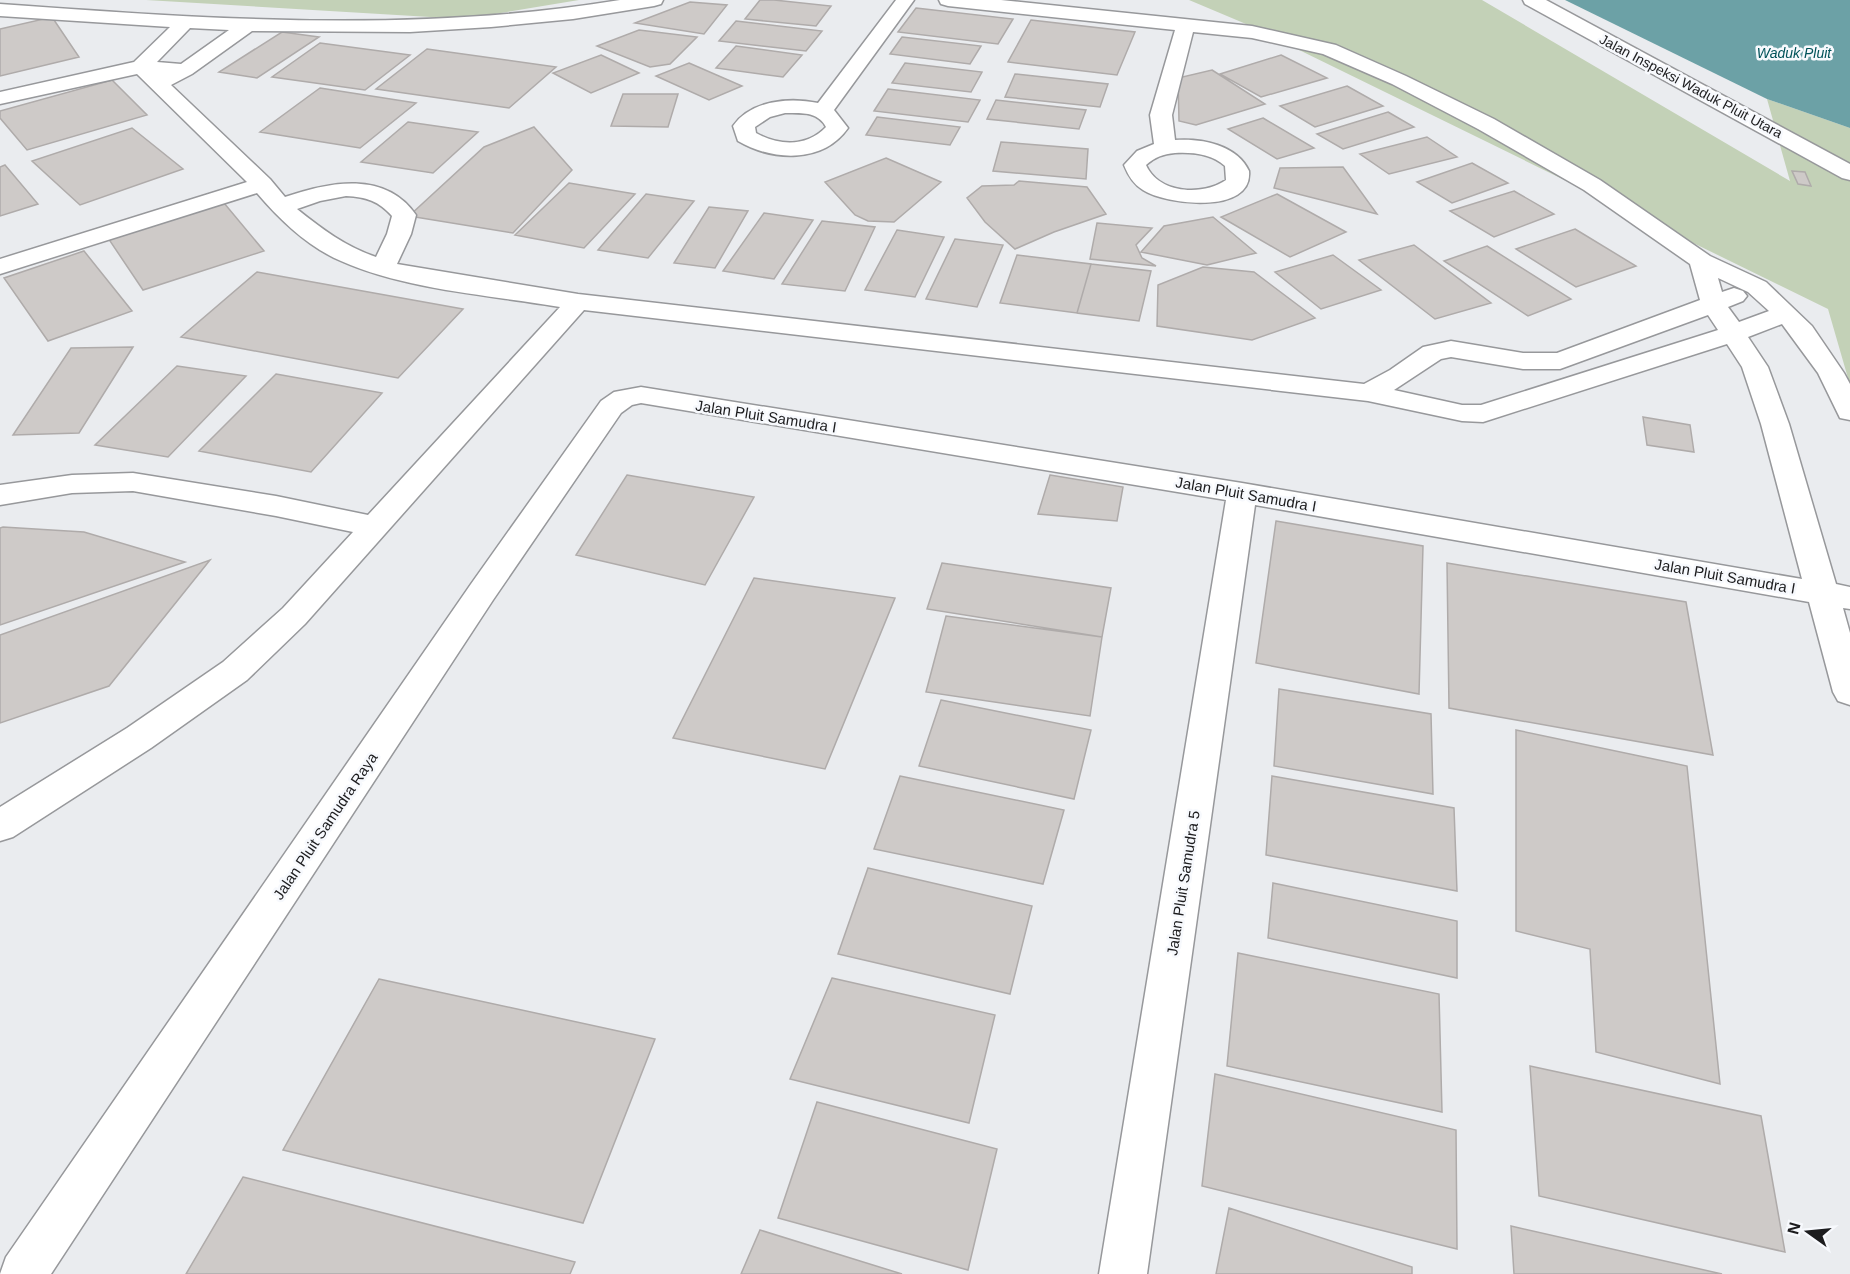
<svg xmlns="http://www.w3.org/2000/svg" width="1850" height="1274" viewBox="0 0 1850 1274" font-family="Helvetica,sans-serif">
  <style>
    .green { fill: #c3d1b7 }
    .water { fill: #6ca1a6 }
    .building { fill: #cecac8; stroke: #afabaa; stroke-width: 1.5 }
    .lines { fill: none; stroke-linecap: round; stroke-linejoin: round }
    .street-casing { stroke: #97989b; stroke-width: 3 }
    .secondary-casing { stroke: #97989b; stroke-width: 3 }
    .street { fill: #fff; fill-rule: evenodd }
    .secondary { fill: #fff; fill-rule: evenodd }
    .labels { text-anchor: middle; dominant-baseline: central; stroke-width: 5; stroke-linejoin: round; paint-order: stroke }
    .far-water-label { font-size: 14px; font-style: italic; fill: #005259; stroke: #f7f9fd }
    .far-street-label { font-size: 14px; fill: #1c1c1e; stroke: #f7f9fd }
    .street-label { font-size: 15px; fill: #1c1c1e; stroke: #f7f9fd }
  </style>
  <rect width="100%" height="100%" fill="#eaecef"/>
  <path class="green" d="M146,0H579L464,19Z
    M1189,0H1482L1790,181L1767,99L1850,128V385L1828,309L1246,24Z"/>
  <path class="water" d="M1565,0H1850V128L1767,99Z"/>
  <path class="building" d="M760,0H774L831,6L816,26L745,19Z
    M690,2L727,5L704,34L635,23Z
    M916,8L1013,19L998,44L898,32Z
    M52,17L79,57L0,76V29Z
    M1031,20L1135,32L1117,75L1008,62Z
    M736,21L822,31L806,51L719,41Z
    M639,30L697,37L670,64L650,67L597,46Z
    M282,32L319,37L257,78L219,72Z
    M902,37L981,46L970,64L890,54Z
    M320,43L410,55L365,90L272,77Z
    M736,46L802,55L783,77L716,68Z
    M427,49L556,67L509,108L376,89Z
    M601,55L639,73L591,93L553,73Z
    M1281,55L1327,78L1261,97L1220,74Z
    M689,63L742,86L709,100L656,76Z
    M905,63L982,72L971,92L892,83Z
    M1212,70L1265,104L1196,125L1179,121L1178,78Z
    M1015,74L1108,84L1100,107L1005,97Z
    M112,80L147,115L27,150L0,118V111Z
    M1347,86L1383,106L1315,127L1280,106Z
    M320,88L416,103L360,148L260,132Z
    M888,89L980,100L968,122L874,111Z
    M623,94H678L668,127L611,126Z
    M996,100L1086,110L1079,129L987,119Z
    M1388,112L1414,127L1343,149L1317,134Z
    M877,117L960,127L950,145L866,135Z
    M1263,118L1314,148L1277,159L1228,129Z
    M408,122L478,132L433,173L361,162Z
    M534,127L572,170L513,233L409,216L484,147Z
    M132,128L183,169L80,205L32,161Z
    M1427,137L1457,157L1389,174L1360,154Z
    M1001,142L1088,149L1086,179L993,171Z
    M886,158L941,182L894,222L868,221L855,215L825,182Z
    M1472,163L1508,183L1452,203L1417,182Z
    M5,165L38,204L0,216V167Z
    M1343,167L1377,214L1274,188L1280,168Z
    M1792,171L1805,172L1811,186L1798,184Z
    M1019,181L1087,187L1106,214L1054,232L1015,249L985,222L967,198L982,186L1014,185Z
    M569,183L635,194L584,248L515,235Z
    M1514,191L1554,214L1494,237L1450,211Z
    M646,194L694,201L648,258L598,250Z
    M1277,194L1346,232L1290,257L1221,217Z
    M224,203L264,251L143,290L108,238Z
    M709,207L748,211L715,268L674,263Z
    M764,213L813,220L774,279L723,271Z
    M1213,217L1256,253L1207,265L1141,252L1164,226Z
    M822,221L875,227L845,291L782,284Z
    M1097,223L1152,228L1136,245L1142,258L1156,266L1090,259Z
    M1575,229L1636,266L1576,287L1516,249Z
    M897,230L944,237L915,297L865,290Z
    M955,239L1003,245L977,307L926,299Z
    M1414,245L1491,303L1435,319L1359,260Z
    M1487,246L1571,299L1528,316L1444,261Z
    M84,251L132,311L48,341L4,278Z
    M1017,255L1091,264L1077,313L1000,303Z
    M1333,255L1381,290L1321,309L1275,272Z
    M1091,264L1151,271L1139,321L1077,313Z
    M1203,267L1254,272L1315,318L1252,340L1157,326L1158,285Z
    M257,272L463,309L398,378L181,337Z
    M133,347L79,433L13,435L71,348Z
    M177,366L246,376L168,457L95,445Z
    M276,374L382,393L311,472L199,451Z
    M1643,417L1690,425L1694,452L1647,445Z
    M627,475L754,497L705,585L576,555Z
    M1050,475L1123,487L1117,521L1038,514Z
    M1276,521L1423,546L1419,694L1256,663Z
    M3,527L84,532L185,562L0,625V528Z
    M210,560L109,686L0,723V635Z
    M942,563L1111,588L1102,637L927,609Z
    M1447,563L1686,602L1713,755L1449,708Z
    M754,578L895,598L825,769L673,738Z
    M946,616L1102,637L1090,716L926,692Z
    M1279,689L1431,714L1433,794L1274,766Z
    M941,700L1091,730L1074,799L919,766Z
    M1516,730L1687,766L1720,1084L1596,1052L1590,949L1516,931Z
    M900,776L1064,810L1043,884L874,849Z
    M1272,776L1454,808L1457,891L1266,855Z
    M868,868L1032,906L1010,994L838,954Z
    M1273,883L1457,921V978L1268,938Z
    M1238,953L1439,994L1442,1112L1227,1066Z
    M832,978L995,1015L969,1123L790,1079Z
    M379,979L655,1039L583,1223L283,1150Z
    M1530,1066L1761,1116L1785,1252L1539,1196Z
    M1215,1074L1456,1130L1457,1249L1202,1186Z
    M817,1102L997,1149L968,1270L778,1218Z
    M243,1177L575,1262L570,1274H186Z
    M1229,1208L1412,1267V1274H1216Z
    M1511,1226L1722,1274H1514Z
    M760,1230L902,1274H741Z"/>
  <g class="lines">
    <defs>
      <path id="street" d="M620,0H663L661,4L654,6L573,19L491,27L410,32L252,31L192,74L171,85L270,179L285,197C329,182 385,170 416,215L411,234L397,264L578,294L1364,384L1390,370L1423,347L1451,341L1523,353H1557L1700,300L1690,264L1584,190L1478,129L1392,84L1323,54L1252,38L1193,32L1172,115L1175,140C1202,138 1237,145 1249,171C1253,215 1166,205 1143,190C1133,184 1128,175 1124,165L1137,151L1154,144L1150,115L1175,30L948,6L941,4L939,0H1001L1252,26L1336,45L1406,76L1494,119L1600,180L1710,256L1766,282L1812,326L1844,373L1850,384V420L1840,418L1818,373L1782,324L1748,337L1768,367L1789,424L1836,584L1850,587V609L1843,608L1850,633V705L1838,701L1833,692L1809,602L1255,505L1147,1274H1099L1226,500L641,403L632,405L621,413L493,600L51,1274H0L6,1257L471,584L601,401L614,392L641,387L1242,483L1802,579L1761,424L1742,367L1727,344L1483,422L1462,421L1368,401L584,310L305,624L247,680L151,748L13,837L0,841V807L127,728L223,662L283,608L353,532L276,516L133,491L72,493L0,505V485L72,475L133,473L276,496L368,515L560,307C490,295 406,290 341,261C308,247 280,220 257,193L0,274V259L247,182L137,74L0,104V92L134,62L170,27L0,16V4C207,19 414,34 620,0ZM190,28L229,30L181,64L157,62ZM1175,153C1192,152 1212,154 1225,166L1226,180C1203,196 1159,194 1146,165C1155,157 1163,154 1175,153ZM346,196C366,197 379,201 392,216L387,234L376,257C346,247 322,229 297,209L320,201ZM1718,278L1748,292L1769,311L1739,322L1728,307L1743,301L1747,296L1743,291L1734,288L1722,292ZM1708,315L1718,330L1481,405H1462L1394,390L1441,359L1451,357L1523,369H1560Z
        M896,0H914L834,110L848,128C823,164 772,161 738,141L733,126C751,100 790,97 818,103ZM785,113C800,113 818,111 826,127C807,147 779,146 756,133L755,127L770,117Z"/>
      <path id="secondary" d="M1523,0H1546L1850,164V180L1842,178L1525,4Z"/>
    </defs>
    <use href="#street" class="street-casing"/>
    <use href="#secondary" class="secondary-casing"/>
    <use href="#street" class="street"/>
    <use href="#secondary" class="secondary"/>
  </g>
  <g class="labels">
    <g class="far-water-label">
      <text x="1794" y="53">Waduk Pluit</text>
    </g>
    <g class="far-street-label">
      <text transform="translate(1691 86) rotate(28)">Jalan Inspeksi Waduk Pluit Utara</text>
    </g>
    <g class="street-label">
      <text transform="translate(766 416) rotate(9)">Jalan Pluit Samudra I</text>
      <text transform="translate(1246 494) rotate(10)">Jalan Pluit Samudra I</text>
      <text transform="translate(1725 576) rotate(10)">Jalan Pluit Samudra I</text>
      <text transform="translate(325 826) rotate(-56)">Jalan Pluit Samudra Raya</text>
      <text transform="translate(1183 883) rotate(-81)">Jalan Pluit Samudra 5</text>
    </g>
  </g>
  <g transform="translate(1808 1232) rotate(285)" stroke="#f7f9fd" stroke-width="4.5" paint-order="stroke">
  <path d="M0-4.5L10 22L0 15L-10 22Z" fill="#1c1c1e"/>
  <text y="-9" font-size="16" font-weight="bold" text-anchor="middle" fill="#1c1c1e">N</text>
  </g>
</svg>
